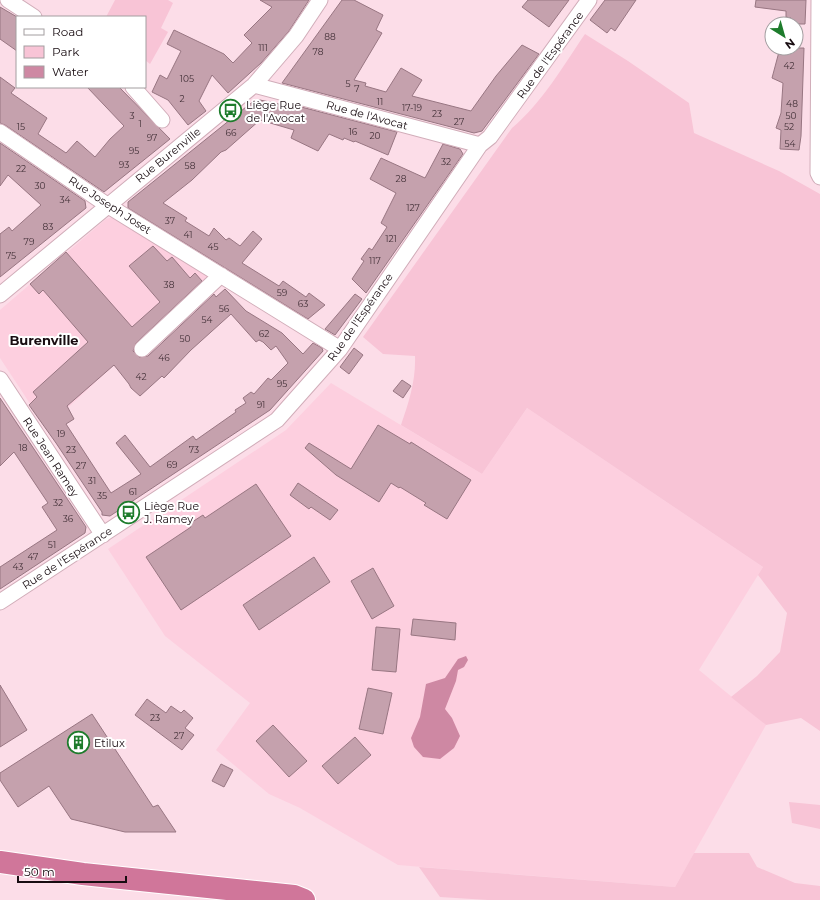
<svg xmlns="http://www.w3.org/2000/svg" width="820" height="900" viewBox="0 0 820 900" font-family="Montserrat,sans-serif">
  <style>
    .built { fill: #fdcfdf }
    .green { fill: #f8c4d6 }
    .water { fill: #ce88a3 }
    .building { fill: #c5a1ad; stroke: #987682; fill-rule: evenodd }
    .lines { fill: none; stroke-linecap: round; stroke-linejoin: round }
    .street-casing { stroke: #d1adb9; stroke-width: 17 }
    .highway-casing { stroke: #fff; stroke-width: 24 }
    .street { stroke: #fff; stroke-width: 15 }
    .highway { stroke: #d0769a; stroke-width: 22 }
    .labels { text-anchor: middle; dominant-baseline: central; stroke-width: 4; stroke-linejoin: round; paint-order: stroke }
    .number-label { font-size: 9px; fill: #433138 }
    .street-label { font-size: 11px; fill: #180c11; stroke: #fff }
    .poi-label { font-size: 11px; fill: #180c11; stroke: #fff; text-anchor: start }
    .quarter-label { font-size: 13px; font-weight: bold; fill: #180c11; stroke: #fff }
  </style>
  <rect width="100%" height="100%" fill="#fcdde8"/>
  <path class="built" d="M113,217L212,277L143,344L117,367L113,366L60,415L48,431L0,358V310L106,219Z
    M331,383L482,474L527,408L763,567L699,670L766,725L675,887L398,865L300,808L269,794L216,750L250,703L165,636L108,549L286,430Z"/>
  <path class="green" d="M115,0H168L173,3L161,28L168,32L150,64L145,60V17H106Z
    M585,34L628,61L689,103L694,133L779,171L820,194V731L801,718L766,725L731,697L757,676L780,652L787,613L758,575L763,567L527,408L482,474L401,425C409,402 416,380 415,356L383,354L363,337L512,128C542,103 563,66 585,34Z
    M789,802L820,805V829L792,823Z
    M694,853H749L757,867L795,883L820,886V900H488L440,897L419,867L675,887Z"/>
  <path class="water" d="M466,656L468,660L464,667L458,670L456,681L445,709L452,718L460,736L454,748L440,759L423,757L414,747L411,738L420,717L426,684L445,678L458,659Z"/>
  <path class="building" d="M260,0H309L289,31L261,63L228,93L212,75L199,101L206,111L188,125L168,100L152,92L160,75L167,79L181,51L167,44L174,30L224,54L233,63L252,43L244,35L272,7Z
    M342,0H354L383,15L376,30L382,33L354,80L366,83L365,86L386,92L401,68L422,80L412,96L471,111L496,76L522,45L539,54L482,131L474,133L282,83Z
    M528,0H569L549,27L522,7Z
    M605,0H636L615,31L611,28L607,33L590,20Z
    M756,0H806L805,24H790L791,18L786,17V11L755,7Z
    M0,7L17,17V51L0,39Z
    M780,48H804L801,136L799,150L780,149L781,130L776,128L781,113L783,83L772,78Z
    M0,77L15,88L11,93L47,118L38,134L66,153L77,141L95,157L110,139L124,126L87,87H119L170,139L104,192L5,125L0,123Z
    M260,100L288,106L286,103L397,132L388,155L355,141L354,142L344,138L343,140L329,134L318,151L291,138L294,130L260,120L226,150L221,152L192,180L163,203L187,218L185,221L209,236L214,228L226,240L229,238L240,246L253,231L262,239L242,263L279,286L283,281L306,297L309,293L325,305L308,319L128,208V202L246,107L254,101Z
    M0,143L85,201L86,208L0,277V234L9,227L12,231L41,205L8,175L0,186Z
    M443,144L460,149L463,154L366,293L352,279L364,261L361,259L369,248L372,250L387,227L381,223L396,193L370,179L381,158L425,178Z
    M153,246L167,261L172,257L190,278L195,273L202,281L136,343L133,351L139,357L148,356L214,294L216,297L225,289L246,311L282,333L303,354L313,343L322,348L323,351L270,410L110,516L102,515V512L56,443L29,405L37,397L33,392L88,342L43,290L39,294L30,284L66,252L132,327L160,302L129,266ZM231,314L256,342L259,340L263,342L271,350L276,346L288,363L271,380L268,378L254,394L251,392L243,398L246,403L235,410L236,412L196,440L193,436L150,467L125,435L116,443L141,474L111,493L66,424L74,419L67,406L114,365L129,384L131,388L140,396L162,376L164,378L191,350Z
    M355,294L362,299L335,335L325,329Z
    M354,348L363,355L349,374L340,367Z
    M402,380L411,386L403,398L393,391Z
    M0,398L86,527L85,533L0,589V567L57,530L42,507L48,503L14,452L0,466Z
    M378,425L410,444L411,442L471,480L447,519L424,505L426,503L400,487L399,488L391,483L379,502L336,475L305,448L309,443L351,469Z
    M298,483L338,510L330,520L311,507L309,509L290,495Z
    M256,484L291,536L181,610L146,557L191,527L189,524L203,515L205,518Z
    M314,557L330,582L259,630L243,605Z
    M373,568L394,606L372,619L351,581Z
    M413,619L456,623L455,640L411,635Z
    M376,627L400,629L396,672L372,670Z
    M0,685L27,730L0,747Z
    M368,688L392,693L383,734L359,729Z
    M147,699L166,713L171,706L181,713L184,710L193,718L185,728L194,735L182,750L135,715Z
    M92,714L153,807L158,805L176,832H125L71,819L49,786L18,807L0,780V773Z
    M273,725L307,761L289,777L256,741Z
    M355,737L371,755L338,784L322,766Z
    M221,764L233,770L224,787L212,781Z"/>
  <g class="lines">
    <defs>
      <path id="street" d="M8,0L34,17
        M819,0L818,173L820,177
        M254,85L480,145
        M133,87L162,120
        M0,132L107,205L340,349
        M0,295L254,85L296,36L320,0
        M142,349L221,275
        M0,379L103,535
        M0,602L277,420L340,349L480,145L490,137L589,0"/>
      <path id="highway" d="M0,862L83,874L294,896L304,900"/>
    </defs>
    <use href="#street" class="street-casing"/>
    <use href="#highway" class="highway-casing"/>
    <use href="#street" class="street"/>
    <use href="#highway" class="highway"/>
  </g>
  <defs>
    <symbol id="bus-ring" viewBox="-11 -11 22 22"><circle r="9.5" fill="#fff" stroke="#1e7c2c" stroke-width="1.5"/><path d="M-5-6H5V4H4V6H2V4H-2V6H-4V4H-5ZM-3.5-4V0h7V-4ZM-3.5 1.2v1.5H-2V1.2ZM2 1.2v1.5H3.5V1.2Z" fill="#1e7c2c"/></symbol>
    <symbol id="building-ring" viewBox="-11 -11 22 22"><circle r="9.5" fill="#fff" stroke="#1e7c2c" stroke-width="1.5"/><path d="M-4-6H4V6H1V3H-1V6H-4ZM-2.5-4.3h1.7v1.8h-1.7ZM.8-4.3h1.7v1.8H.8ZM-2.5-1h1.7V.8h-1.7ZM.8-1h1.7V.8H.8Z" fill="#1e7c2c"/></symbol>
  </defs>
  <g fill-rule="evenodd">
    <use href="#bus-ring" x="218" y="98" width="25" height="25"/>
    <use href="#bus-ring" x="116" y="500" width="25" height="25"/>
    <use href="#building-ring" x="66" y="730" width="25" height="25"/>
  </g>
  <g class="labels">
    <g class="number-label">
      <text x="330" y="36">88</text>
      <text x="263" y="47">111</text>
      <text x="318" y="51">78</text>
      <text x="789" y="65">42</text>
      <text x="187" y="78">105</text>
      <text x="348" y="83">5</text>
      <text x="357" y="88">7</text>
      <text x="182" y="98">2</text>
      <text x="380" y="101">11</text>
      <text x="792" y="103">48</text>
      <text x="412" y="107">17-19</text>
      <text x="437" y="113">23</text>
      <text x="132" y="115">3</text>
      <text x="791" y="115">50</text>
      <text x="459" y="121">27</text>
      <text x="140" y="123">1</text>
      <text x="21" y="126">15</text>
      <text x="789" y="126">52</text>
      <text x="353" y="131">16</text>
      <text x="231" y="132">66</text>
      <text x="375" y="135">20</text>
      <text x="152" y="137">97</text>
      <text x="790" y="143">54</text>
      <text x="134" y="150">95</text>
      <text x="446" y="161">32</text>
      <text x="124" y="164">93</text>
      <text x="190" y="165">58</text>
      <text x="21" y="168">22</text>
      <text x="401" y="178">28</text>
      <text x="40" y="185">30</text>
      <text x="65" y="199">34</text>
      <text x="413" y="207">127</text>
      <text x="170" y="220">37</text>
      <text x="48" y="226">83</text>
      <text x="188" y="234">41</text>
      <text x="391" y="238">121</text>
      <text x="29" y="241">79</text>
      <text x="213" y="246">45</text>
      <text x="11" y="255">75</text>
      <text x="375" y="260">117</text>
      <text x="169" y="284">38</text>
      <text x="282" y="292">59</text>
      <text x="303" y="303">63</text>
      <text x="224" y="308">56</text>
      <text x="207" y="319">54</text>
      <text x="264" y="333">62</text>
      <text x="185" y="338">50</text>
      <text x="164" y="357">46</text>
      <text x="141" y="376">42</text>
      <text x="282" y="383">95</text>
      <text x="261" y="404">91</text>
      <text x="61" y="433">19</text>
      <text x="23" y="447">18</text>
      <text x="71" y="449">23</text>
      <text x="194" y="449">73</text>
      <text x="172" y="464">69</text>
      <text x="81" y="465">27</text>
      <text x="92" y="480">31</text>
      <text x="133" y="491">61</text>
      <text x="102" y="495">35</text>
      <text x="58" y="502">32</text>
      <text x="68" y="518">36</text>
      <text x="52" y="544">51</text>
      <text x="33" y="556">47</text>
      <text x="18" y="566">43</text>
      <text x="155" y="717">23</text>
      <text x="179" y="735">27</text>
    </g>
    <g class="street-label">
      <text transform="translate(550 55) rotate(-54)">Rue de l'Espérance</text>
      <text transform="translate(367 115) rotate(15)">Rue de l'Avocat</text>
      <text transform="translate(168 155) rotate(-39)">Rue Burenville</text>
      <text transform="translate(110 205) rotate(33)">Rue Joseph Joset</text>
      <text transform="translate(360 317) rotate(-55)">Rue de l'Espérance</text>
      <text transform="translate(51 457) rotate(57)">Rue Jean Ramey</text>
      <text transform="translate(67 558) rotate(-33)">Rue de l'Espérance</text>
    </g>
    <g class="poi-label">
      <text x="246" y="105">Liège Rue<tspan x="246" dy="13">de l'Avocat</tspan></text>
      <text x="144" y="506">Liège Rue<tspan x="144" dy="13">J. Ramey</tspan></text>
      <text x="94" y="743">Etilux</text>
    </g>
    <g class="quarter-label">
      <text x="44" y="340">Burenville</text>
    </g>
  </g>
  <rect x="16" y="16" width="130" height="72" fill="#ffffff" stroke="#a39ea0"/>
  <rect x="24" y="29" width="20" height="6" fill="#ffffff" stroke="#a39ea0"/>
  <text x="52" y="36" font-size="12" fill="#180c11">Road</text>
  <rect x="24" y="46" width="20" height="12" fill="#f8c4d6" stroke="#a39ea0"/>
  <text x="52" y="56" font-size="12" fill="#180c11">Park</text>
  <rect x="24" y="66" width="20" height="12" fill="#ce88a3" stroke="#a39ea0"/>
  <text x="52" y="76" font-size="12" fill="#180c11">Water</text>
  <g transform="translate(784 36) rotate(143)"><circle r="19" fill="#ffffff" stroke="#a39ea0"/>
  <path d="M0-3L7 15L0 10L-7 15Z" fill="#1e7c2c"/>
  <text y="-6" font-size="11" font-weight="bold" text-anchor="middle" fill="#180c11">N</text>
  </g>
  <path d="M18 876v6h108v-6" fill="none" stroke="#180c11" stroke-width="2"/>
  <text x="24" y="876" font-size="12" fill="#180c11" stroke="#ffffff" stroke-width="3" paint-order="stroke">50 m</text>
</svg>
